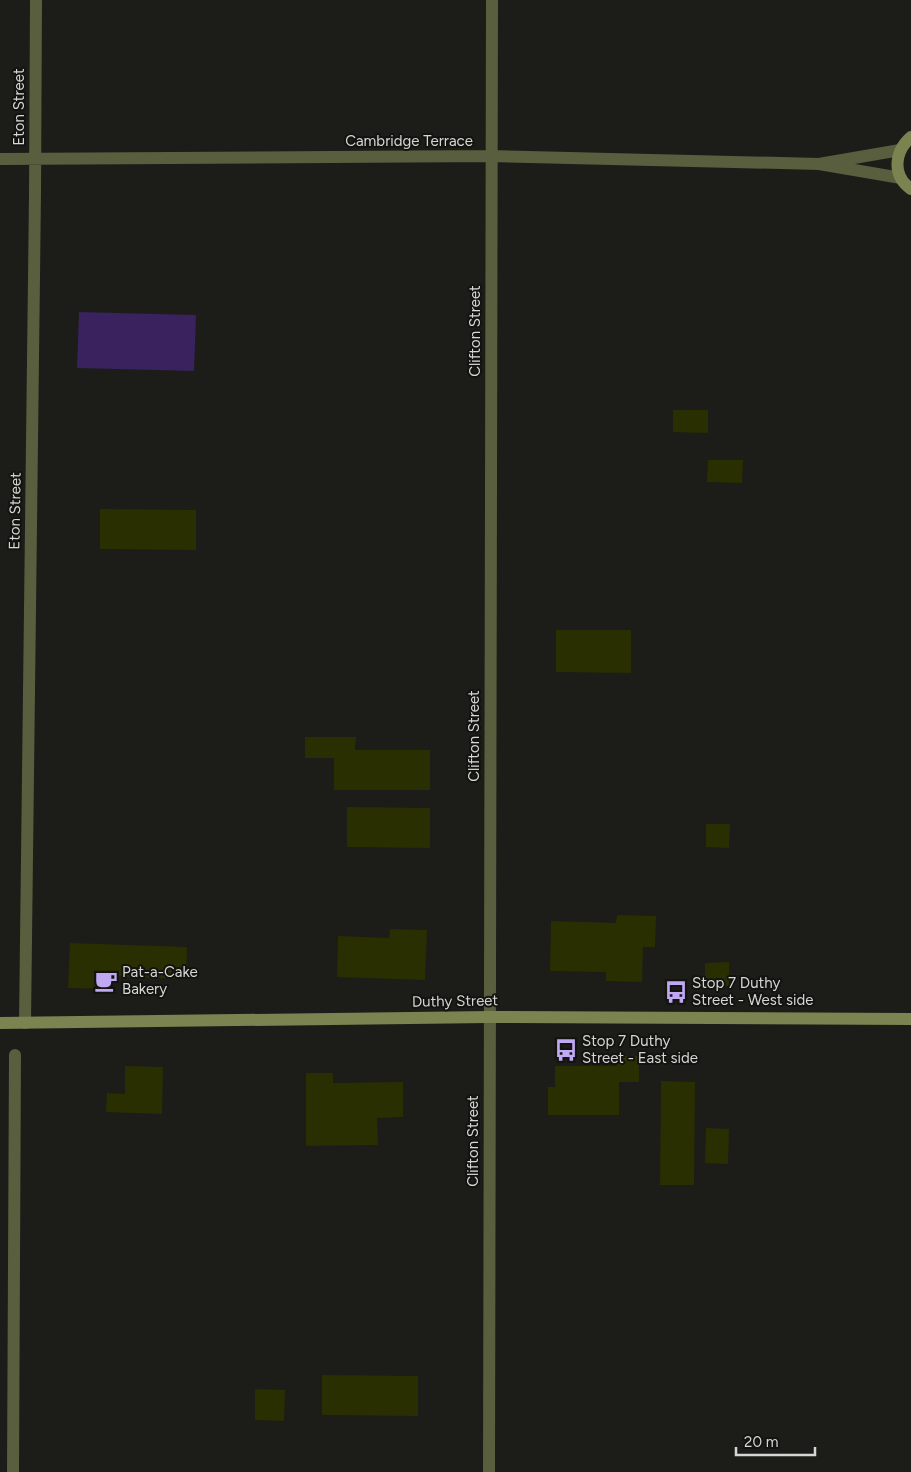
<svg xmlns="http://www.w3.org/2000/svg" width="911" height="1472" viewBox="0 0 911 1472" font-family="Figtree,sans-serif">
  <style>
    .green { fill: #39225d }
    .building { fill: #2a2f02 }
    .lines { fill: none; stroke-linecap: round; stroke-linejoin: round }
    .street { stroke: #585e3e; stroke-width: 12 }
    .secondary { stroke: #7b8350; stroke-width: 12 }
    .labels { text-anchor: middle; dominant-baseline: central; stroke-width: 4; stroke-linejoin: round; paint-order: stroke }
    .street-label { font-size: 15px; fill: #d6d7d4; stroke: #131310 }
    .poi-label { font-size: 15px; fill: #d6d7d4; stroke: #131310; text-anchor: start }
  </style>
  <rect width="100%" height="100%" fill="#1c1c18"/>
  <path class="green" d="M79,312L196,315L194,371L77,368Z"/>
  <path class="building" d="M673,410H708V433L673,432Z
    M708,460H743L742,483L707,482Z
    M100,509L196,510V550L100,549Z
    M556,630H631V673L556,672Z
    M305,737H356L355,750H430V790H334V758H305Z
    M347,807L430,808V848L347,847Z
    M706,824H730L729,848L706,847Z
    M617,915L656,916L655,947H643L642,982L606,981V972L550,971L551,921L616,923Z
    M390,929L427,930L425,980L337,977L338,936L389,938Z
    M70,943L187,947L186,979L107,976L106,989L68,988Z
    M729,962V986H705V963Z
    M617,1056H639V1082H619V1115H548V1087H555V1066H617Z
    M125,1066L163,1067L162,1114L106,1112L107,1093L125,1094Z
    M306,1073H333V1083L403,1082V1117L377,1118L378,1145L306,1146Z
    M661,1081L695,1082L694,1185H660Z
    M706,1128L729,1129L728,1164L705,1163Z
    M322,1375L418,1376V1416L322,1415Z
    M255,1389L285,1390L284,1421L255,1420Z"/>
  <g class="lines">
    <path class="street" d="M900,150L819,164L901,178
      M0,159L491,156L819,164
      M25,1023L35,194L36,0
      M13,1472L15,1055
      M489,1472L492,0"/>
    <path class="secondary" d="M911,137C895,151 891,175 911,189
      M0,1023L489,1017L911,1019"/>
  </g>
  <defs>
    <symbol id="cafe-bare" viewBox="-9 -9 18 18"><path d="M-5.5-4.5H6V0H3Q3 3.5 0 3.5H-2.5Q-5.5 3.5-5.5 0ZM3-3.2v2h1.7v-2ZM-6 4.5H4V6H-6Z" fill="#c0a8f3" stroke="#131310" stroke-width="2.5" paint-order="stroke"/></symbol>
    <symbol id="bus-bare" viewBox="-9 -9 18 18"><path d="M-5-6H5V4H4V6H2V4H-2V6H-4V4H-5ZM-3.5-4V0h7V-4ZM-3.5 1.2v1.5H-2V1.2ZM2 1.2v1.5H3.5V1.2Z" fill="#c0a8f3" stroke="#131310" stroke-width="2.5" paint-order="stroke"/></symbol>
  </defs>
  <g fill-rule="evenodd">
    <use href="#cafe-bare" x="90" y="965" width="32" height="32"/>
    <use href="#bus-bare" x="660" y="976" width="32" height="32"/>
    <use href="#bus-bare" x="550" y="1034" width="32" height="32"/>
  </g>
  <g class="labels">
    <g class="street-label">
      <text transform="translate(19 107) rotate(-90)">Eton Street</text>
      <text x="409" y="141">Cambridge Terrace</text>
      <text transform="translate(475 331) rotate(-90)">Clifton Street</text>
      <text transform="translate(15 511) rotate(-89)">Eton Street</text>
      <text transform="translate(474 736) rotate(-90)">Clifton Street</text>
      <text transform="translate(455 1001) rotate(-1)">Duthy Street</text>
      <text transform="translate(473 1141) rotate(-90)">Clifton Street</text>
    </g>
    <g class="poi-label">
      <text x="122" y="972">Pat-a-Cake<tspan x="122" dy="17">Bakery</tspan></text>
      <text x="692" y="983">Stop 7 Duthy<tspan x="692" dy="17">Street - West side</tspan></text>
      <text x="582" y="1041">Stop 7 Duthy<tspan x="582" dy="17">Street - East side</tspan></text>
    </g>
  </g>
  <path d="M736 1447v8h79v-8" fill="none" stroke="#d6d7d4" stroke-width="2.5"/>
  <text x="744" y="1447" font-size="15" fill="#d6d7d4" stroke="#131310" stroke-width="4" paint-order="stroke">20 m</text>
</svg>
